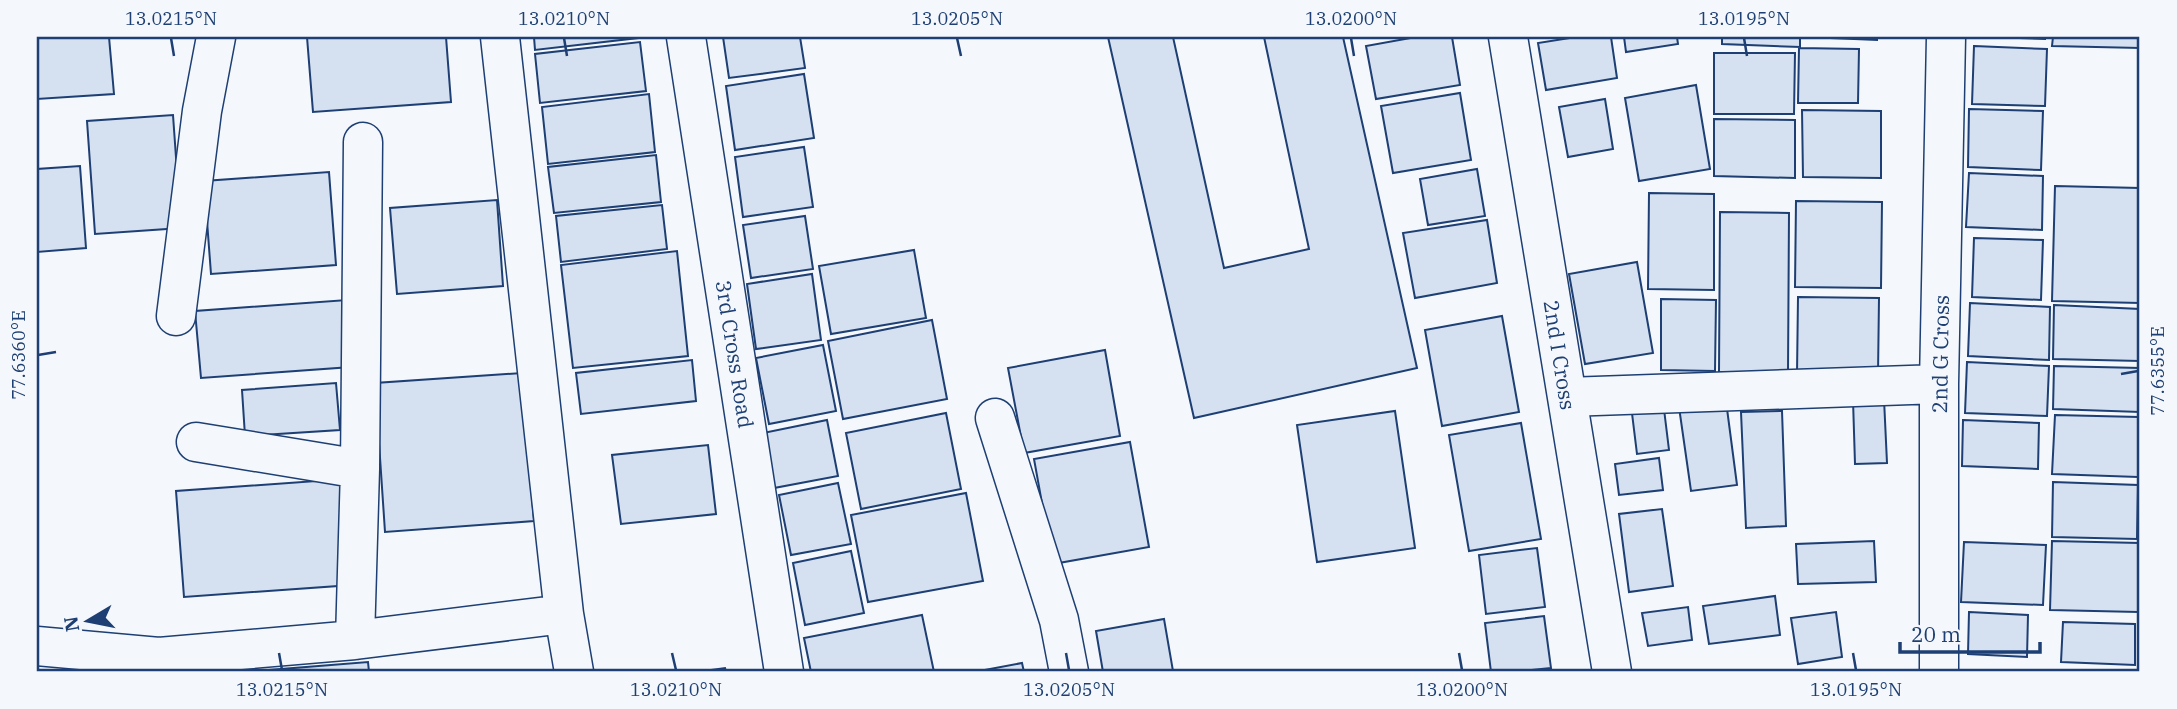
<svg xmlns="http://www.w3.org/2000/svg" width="2177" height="709" viewBox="0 0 2177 709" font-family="'IBM Plex Serif',serif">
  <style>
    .building { fill: #d5e0f0; stroke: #1d3f73; stroke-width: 2 }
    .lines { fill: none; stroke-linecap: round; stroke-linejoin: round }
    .minor-casing { stroke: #1d3f73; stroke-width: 41 }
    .minor { stroke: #f4f7fb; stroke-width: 38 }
    .ticks { fill: none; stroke: #1d3f73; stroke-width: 2.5 }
    .labels { text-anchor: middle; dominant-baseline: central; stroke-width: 5; stroke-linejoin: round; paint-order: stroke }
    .street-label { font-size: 21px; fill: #1d3f73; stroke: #f4f7fb }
    .neatline { fill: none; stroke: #1d3f73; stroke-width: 2.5 }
    .ticks-label { font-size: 18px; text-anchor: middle; fill: #1d3f73 }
  </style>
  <rect width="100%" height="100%" fill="#f4f7fb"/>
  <path class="building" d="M37,37H109L114,94L37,99Z
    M307,37H446L451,102L313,112Z
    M534,37H638V38L535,50Z
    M723,37H800L805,68L729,78Z
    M1108,37H1173L1224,268L1309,249L1264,37H1343L1417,368L1194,418Z
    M1416,37H1452L1460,85L1376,99L1366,46Z
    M1576,37H1611L1617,78L1546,90L1538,43Z
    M1624,37H1677L1678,44L1626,52Z
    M1722,37H1800V47L1722,44Z
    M1806,37H1877V40Z
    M1989,37H2045V39Z
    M2053,37H2140V48L2052,46Z
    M640,42L646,91L540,103L535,54Z
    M1974,46L2047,49L2045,106L1972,104Z
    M1799,48L1859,49L1858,103H1798Z
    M1714,53H1795L1794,114H1714Z
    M804,74L814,138L735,150L726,86Z
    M1696,85L1710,169L1639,181L1625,98Z
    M1460,93L1471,160L1393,173L1381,106Z
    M649,94L655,152L548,164L542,107Z
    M1605,99L1613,149L1568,157L1559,107Z
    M1969,109L2043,111L2041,170L1968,167Z
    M1802,110L1881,111V178L1803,177Z
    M173,115L181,228L95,234L87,121Z
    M1714,119L1795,120V178L1714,176Z
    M804,147L813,207L743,217L735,157Z
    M656,155L661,202L554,213L548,167Z
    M80,166L86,248L37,252V169Z
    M1477,169L1485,216L1428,225L1420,179Z
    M329,172L336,265L211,274L204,181Z
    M1969,173L2043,176L2042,230L1966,227Z
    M2055,186L2140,188V303L2052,301Z
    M1649,193L1714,194V290L1648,289Z
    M497,200L503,286L397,294L390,208Z
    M1796,201L1882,202L1881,288L1795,287Z
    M662,205L667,249L561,262L556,216Z
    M1720,212L1789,213L1788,373L1719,372Z
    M805,216L813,269L751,278L743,225Z
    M1487,220L1497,283L1415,298L1403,233Z
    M1974,238L2043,240L2041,300L1972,297Z
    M914,250L926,318L831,334L819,266Z
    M677,251L688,356L573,368L561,265Z
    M1637,262L1653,353L1585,364L1569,274Z
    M812,274L821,340L756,349L747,284Z
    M1798,297L1879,298L1878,375L1797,374Z
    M1661,299L1716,300L1715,371L1661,370Z
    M347,300L351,367L201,378L195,311Z
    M1970,303L2050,307L2049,360L1968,356Z
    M2054,305L2140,309V361L2053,359Z
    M1502,316L1519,412L1442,426L1425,330Z
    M932,320L947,399L843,419L828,341Z
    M823,345L836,411L769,424L756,358Z
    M1105,350L1120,436L1024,453L1008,368Z
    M692,360L696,401L581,414L576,373Z
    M1967,362L2049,366L2047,416L1965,413Z
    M2054,366L2140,368V412L2053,409Z
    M522,373L534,521L385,532L375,383Z
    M336,383L340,430L245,436L242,390Z
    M1884,399L1887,463L1855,464L1853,400Z
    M1663,401L1669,450L1637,454L1631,405Z
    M1726,401L1737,485L1691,491L1679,407Z
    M1395,411L1415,548L1317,562L1297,425Z
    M1782,411L1786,526L1746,528L1741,412Z
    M946,413L961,489L861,509L846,433Z
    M2055,415L2139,417L2138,477L2052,474Z
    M827,420L838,476L774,488L763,433Z
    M1963,420L2039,423L2038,469L1962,466Z
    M1521,423L1541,539L1469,551L1449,435Z
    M1130,442L1149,547L1053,564L1034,459Z
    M708,445L716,514L621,524L612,455Z
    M1659,458L1663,490L1619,495L1615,464Z
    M344,479L352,585L184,597L176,491Z
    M2053,482L2138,485L2137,539L2052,537Z
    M838,483L851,544L791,555L779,495Z
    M966,493L983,581L868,602L851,515Z
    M1662,509L1673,586L1629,592L1619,514Z
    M1874,541L1876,582L1798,584L1796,544Z
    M2052,541L2140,543L2138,612L2050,610Z
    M1964,542L2046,545L2043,605L1961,602Z
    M1537,548L1545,607L1486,614L1479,555Z
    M851,551L864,613L805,625L793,563Z
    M1775,596L1780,635L1709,644L1703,606Z
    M1688,607L1692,640L1648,646L1642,613Z
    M1836,612L1842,657L1798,664L1791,618Z
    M1969,612L2028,615L2027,657L1968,654Z
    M922,615L934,672H811L804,638Z
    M1544,616L1551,668L1513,672H1491L1485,623Z
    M1164,619L1173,671L1103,672L1096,631Z
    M2063,622L2135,624V665L2061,662Z
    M368,662L369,672H269V670Z
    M1022,663L1024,672H974Z
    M725,668L726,672H696Z"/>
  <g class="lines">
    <defs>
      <path id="minor" d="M500,37L564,614L574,672
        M686,37L784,672
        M1508,37L1612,672
        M176,316L202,111L216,37
        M1567,397L1939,384
        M995,418L1059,620L1069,672
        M196,442L360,469
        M355,640L360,469L363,142
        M37,646L159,657L355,640L564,614
        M1939,672V384L1946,37"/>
    </defs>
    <use href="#minor" class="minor-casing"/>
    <use href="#minor" class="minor"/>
  </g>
  <path class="ticks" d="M171,38L174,56M564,38L567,56M957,38L961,56M1351,38L1354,56M1744,38L1747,56M38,355L56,352M2121,374L2138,371M279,653L282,670M672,653L676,670M1066,653L1069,670M1459,653L1462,670M1853,653L1856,670"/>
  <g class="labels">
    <g class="street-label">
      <text transform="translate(735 354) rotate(81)">3rd Cross Road</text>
      <text transform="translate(1940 354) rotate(-89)">2nd G Cross</text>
      <text transform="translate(1560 355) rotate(81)">2nd I Cross</text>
    </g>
  </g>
  <rect width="2177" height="709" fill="none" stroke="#f4f7fb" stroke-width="77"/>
  <g transform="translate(88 621) rotate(260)" stroke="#f4f7fb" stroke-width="5" paint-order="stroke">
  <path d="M0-5L12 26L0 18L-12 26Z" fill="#1d3f73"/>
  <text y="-10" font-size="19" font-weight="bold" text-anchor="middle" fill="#1d3f73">N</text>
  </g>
  <path d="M1900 642v10h140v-10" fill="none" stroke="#1d3f73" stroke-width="3.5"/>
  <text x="1911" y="642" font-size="21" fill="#1d3f73" stroke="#f4f7fb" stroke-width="5" paint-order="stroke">20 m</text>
  <rect x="38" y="38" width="2100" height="632" class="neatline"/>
  <g class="ticks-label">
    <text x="171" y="25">13.0215°N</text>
    <text x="564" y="25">13.0210°N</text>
    <text x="957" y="25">13.0205°N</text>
    <text x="1351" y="25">13.0200°N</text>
    <text x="1744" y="25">13.0195°N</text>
    <text transform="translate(19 355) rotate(-90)" y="6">77.6360°E</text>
    <text transform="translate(2158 371) rotate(-90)" y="6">77.6355°E</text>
    <text x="282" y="696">13.0215°N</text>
    <text x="676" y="696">13.0210°N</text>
    <text x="1069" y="696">13.0205°N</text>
    <text x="1462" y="696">13.0200°N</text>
    <text x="1856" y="696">13.0195°N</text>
  </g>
</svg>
